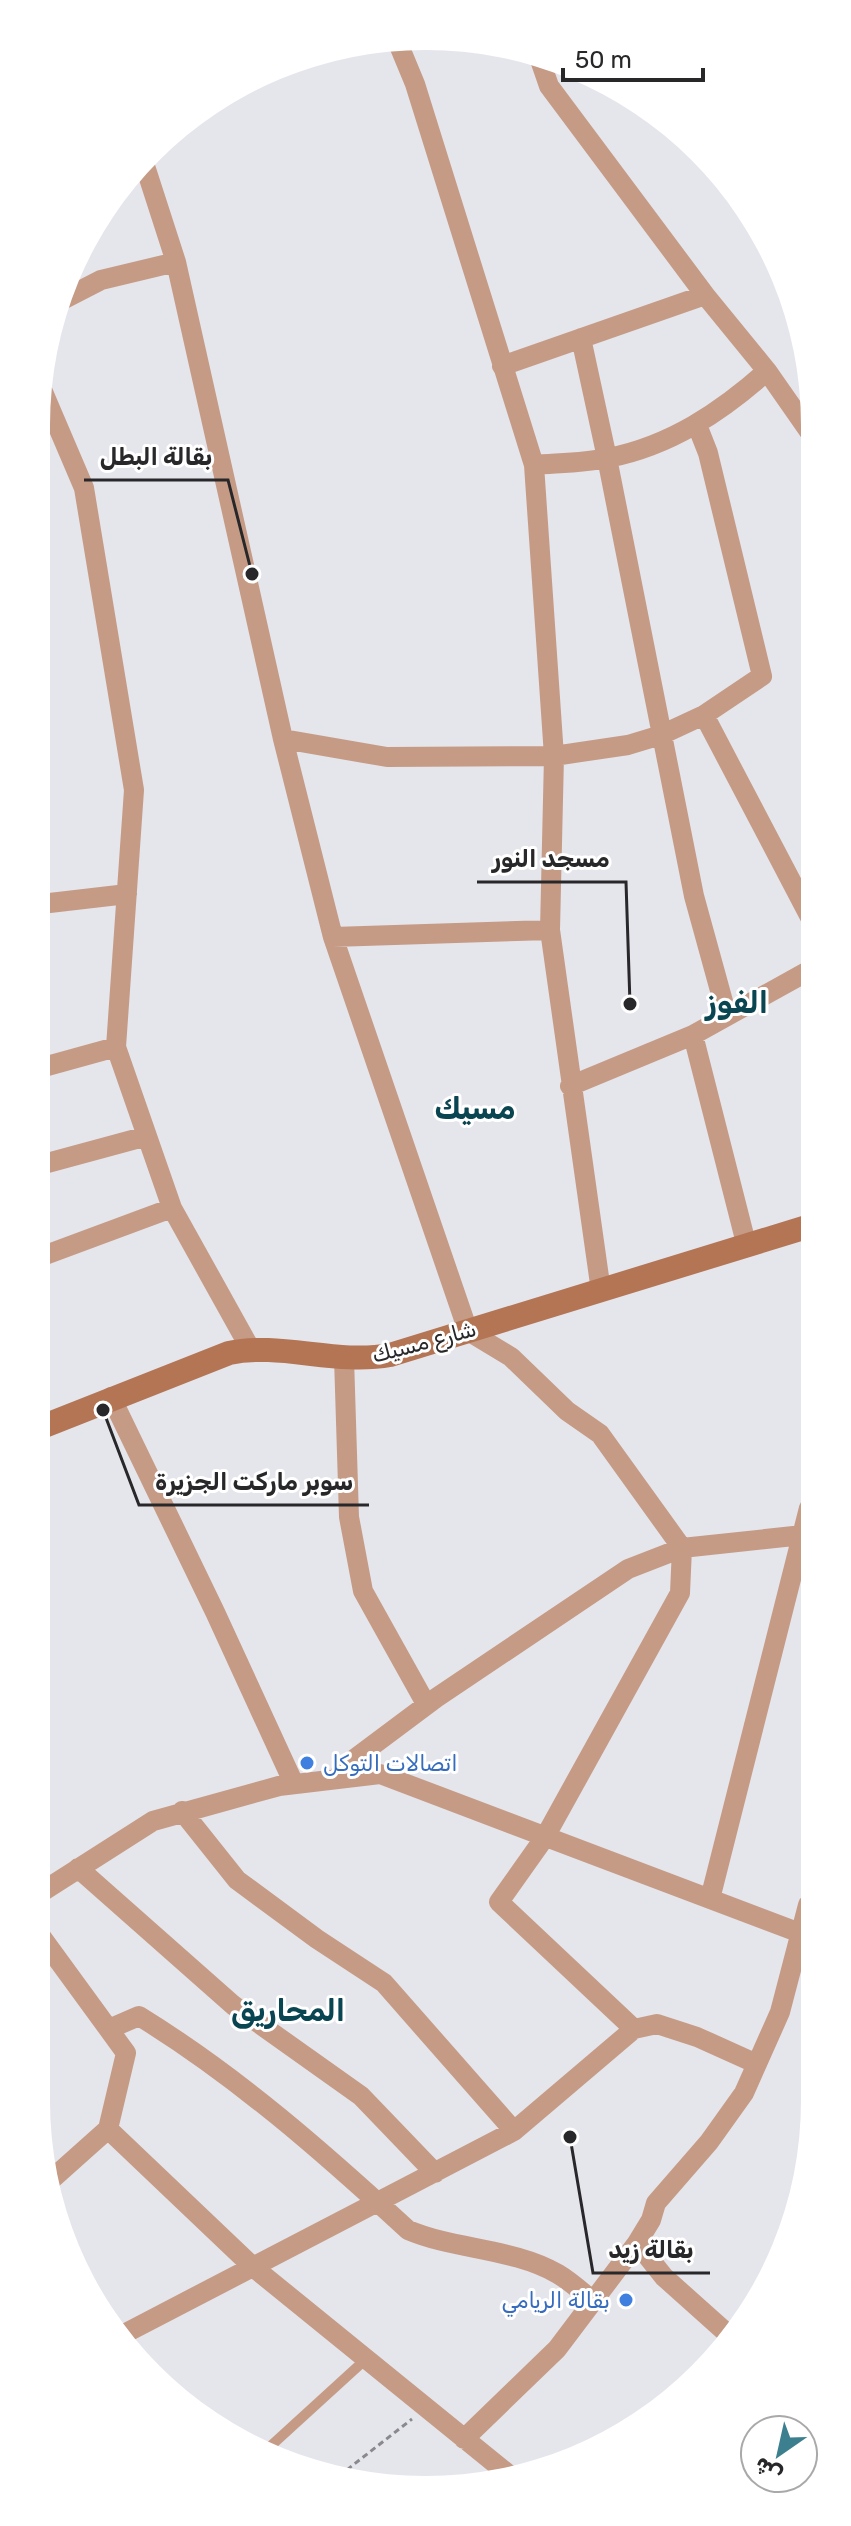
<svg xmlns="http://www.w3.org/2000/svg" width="851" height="2526" viewBox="0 0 851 2526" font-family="Rubik,Vazirmatn,sans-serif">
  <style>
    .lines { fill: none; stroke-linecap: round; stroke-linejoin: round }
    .path { stroke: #8a8a8e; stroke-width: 3; stroke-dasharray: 6 4; stroke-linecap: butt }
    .lane { stroke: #c69b85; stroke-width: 10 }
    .street { stroke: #c69b85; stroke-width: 20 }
    .secondary { stroke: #b47554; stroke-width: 24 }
    .shop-dot { fill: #3f7fe0; stroke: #fff; stroke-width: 3 }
    .labels { text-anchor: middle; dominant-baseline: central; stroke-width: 6; stroke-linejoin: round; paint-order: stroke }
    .street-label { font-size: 22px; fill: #28282a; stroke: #fff }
    .shop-label { font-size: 22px; fill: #366cbe; stroke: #fff; text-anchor: start }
    .district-label { font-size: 30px; font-weight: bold; fill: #0a4552; stroke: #fff }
    .leader { fill: none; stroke: #28282a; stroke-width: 3 }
    .callout-dot { fill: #28282a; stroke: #fff; stroke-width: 3 }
    .callout-label { font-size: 24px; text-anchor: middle; font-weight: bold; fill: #28282a; stroke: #fff; stroke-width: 6; stroke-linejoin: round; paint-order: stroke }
  </style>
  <rect width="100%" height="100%" fill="#e5e5ec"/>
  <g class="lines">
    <path class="path" d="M339,2476L412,2419"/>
    <path class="lane" d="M263,2453L366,2359"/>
    <path class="street" d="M398,43L415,84L534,465L554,756L550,930L601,1291
      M539,57L549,86L705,295L767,371L811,434
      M145,166L176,262L283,739L333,937L468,1331L511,1357L567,1411L600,1434L682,1548L680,1593L545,1837L499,1902L634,2029
      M64,299L101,280L176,262
      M581,338L607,458L694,896L727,1016
      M502,366L705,295
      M43,392L84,488L134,790L116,1047L172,1208L251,1350
      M534,465C558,463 584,463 608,458C670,446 721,412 767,371
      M704,715L810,917
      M283,739L387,757L554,756L628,745L661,735L704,715L762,676L708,453L697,425
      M41,904L127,894
      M333,937L550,930
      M693,1035L747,1247
      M40,1068L116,1047
      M570,1086L693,1035L810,970
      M40,1165L147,1136
      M40,1257L172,1208
      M344,1358L349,1517L363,1591L426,1704
      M111,1397L215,1612L294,1784
      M337,1779L345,1766L436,1698L628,1569L682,1548L803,1535L809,1537
      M182,1811L237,1880L317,1939L384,1983L514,2131
      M78,1868L233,2005L361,2096L435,2173
      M37,1895L153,1821L279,1786L380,1774L808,1936
      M710,1899L809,1508
      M37,1931L126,2053L108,2129L52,2179
      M109,2029L139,2016C238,2077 323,2152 408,2230C455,2250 513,2248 558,2274C570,2281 582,2292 593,2301
      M108,2129L253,2267L513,2478
      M120,2336L514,2131L634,2029L657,2024L697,2037L757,2064
      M730,2336L664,2277L637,2243L651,2220L656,2203L709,2142L744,2093L780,2012L808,1905
      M464,2439L557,2349L637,2243"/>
    <path class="secondary" d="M39,1428L229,1353C280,1342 336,1365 390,1355L810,1226"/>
  </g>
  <g class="shop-dot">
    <circle cx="307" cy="1763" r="8"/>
    <circle cx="626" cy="2300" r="8"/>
  </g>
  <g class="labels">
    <g class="street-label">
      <text transform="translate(424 1342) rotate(-15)">شارع مسيك</text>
    </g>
    <g class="shop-label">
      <text x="323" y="1763">اتصالات التوكل</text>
      <text x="610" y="2300" text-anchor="end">بقالة الريامي</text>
    </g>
    <g class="district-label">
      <text x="737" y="1003">الفوز</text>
      <text x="475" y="1109">مسيك</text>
      <text x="288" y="2011">المحاريق</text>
    </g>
  </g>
  <path d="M0 0H851V2526H0ZM425 50H426A375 375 0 0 1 801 425V2101A375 375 0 0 1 426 2476H425A375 375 0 0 1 50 2101V425A375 375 0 0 1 425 50Z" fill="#fff" fill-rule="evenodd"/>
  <path class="leader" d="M252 574L228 480H84M630 1004L626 882H477M103 1410L139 1505H369M570 2137L593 2273H710"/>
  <g class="callout-dot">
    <circle cx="252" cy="574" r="8"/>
    <circle cx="630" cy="1004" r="8"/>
    <circle cx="103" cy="1410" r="8"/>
    <circle cx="570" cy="2137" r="8"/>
  </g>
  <g class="callout-label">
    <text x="156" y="465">بقالة البطل</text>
    <text x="551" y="867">مسجد النور</text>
    <text x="254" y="1490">سوبر ماركت الجزيرة</text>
    <text x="651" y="2258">بقالة زيد</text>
  </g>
  <g transform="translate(779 2454) rotate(214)"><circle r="38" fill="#ffffff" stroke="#a9a9aa" stroke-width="2"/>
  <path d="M0-6L14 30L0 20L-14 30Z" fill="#3c7f8f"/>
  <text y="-12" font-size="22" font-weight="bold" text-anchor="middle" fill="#28282a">ش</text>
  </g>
  <path d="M563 68v12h140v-12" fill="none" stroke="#28282a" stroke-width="4"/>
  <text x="575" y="68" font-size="24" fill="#28282a" stroke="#ffffff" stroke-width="6" paint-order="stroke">50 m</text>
</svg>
